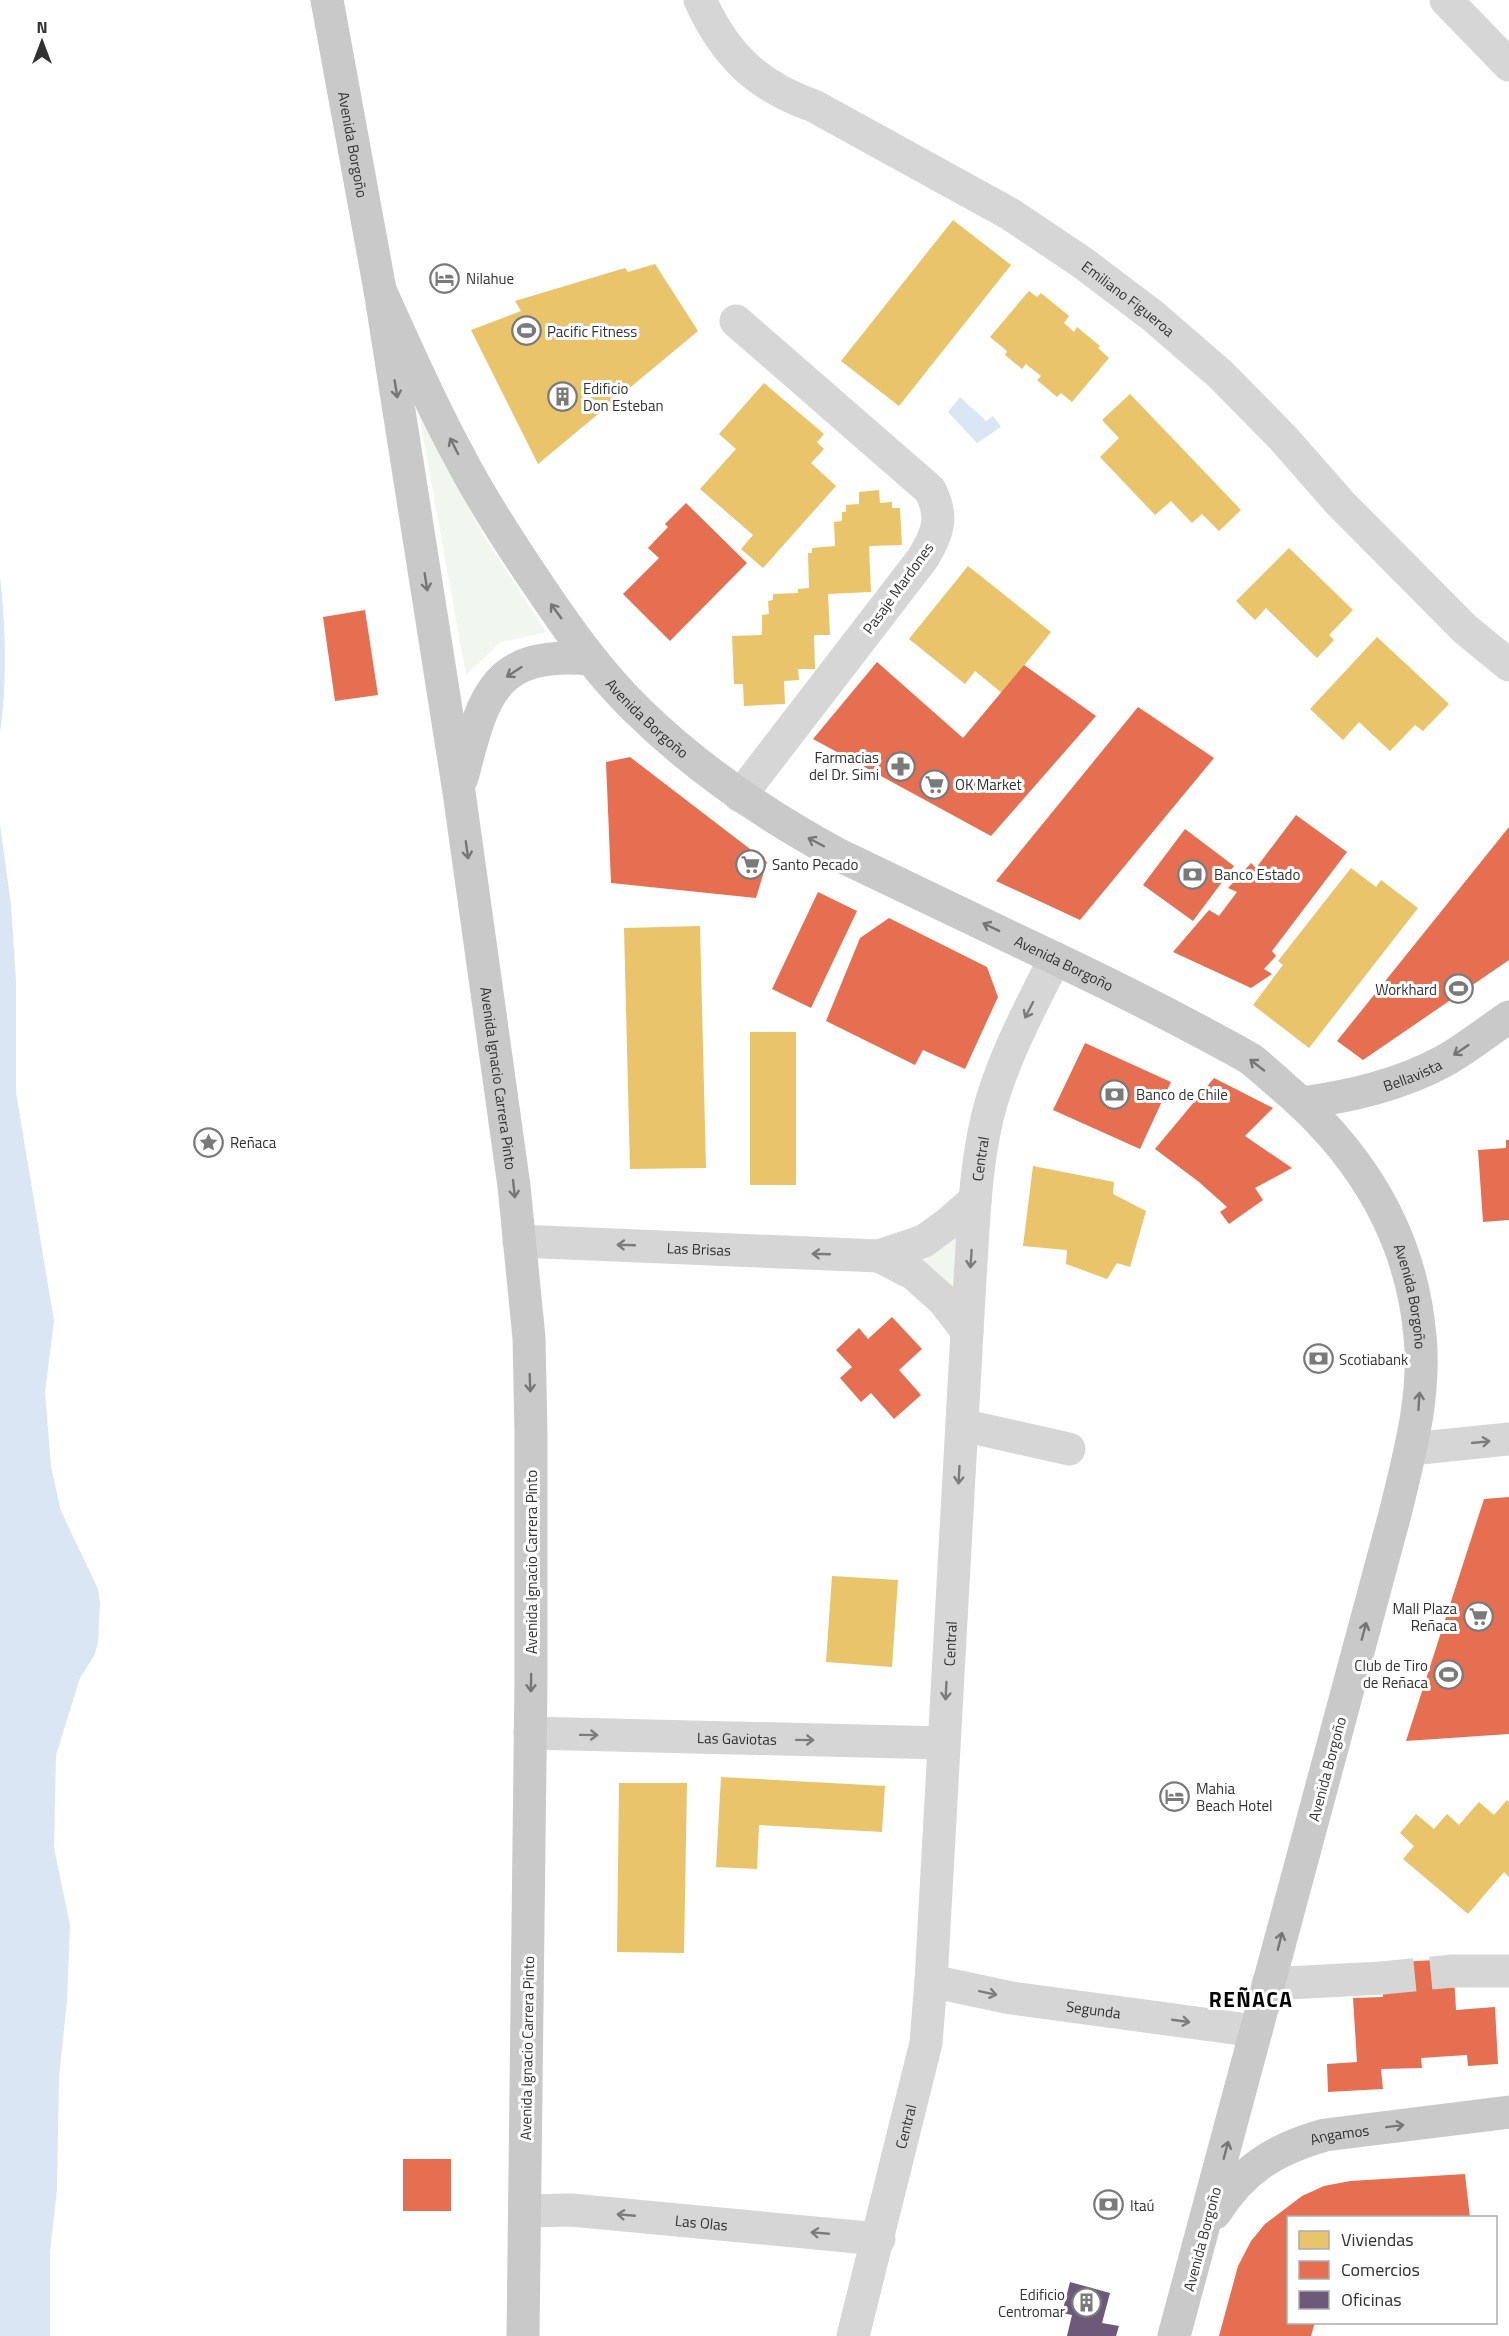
<svg xmlns="http://www.w3.org/2000/svg" width="1509" height="2336" viewBox="0 0 1509 2336" font-family="'Titillium Web',sans-serif">
  <style>
    .green { fill: #f1f6ee }
    .water { fill: #dbe6f4 }
    .homes { fill: #e9c46a }
    .shops { fill: #e76f51 }
    .offices { fill: #6d597a }
    .lines { fill: none; stroke-linecap: round; stroke-linejoin: round }
    .minor-tunnel { stroke: #d6d6d6; stroke-width: 33; stroke-dasharray: 33 16; stroke-linecap: butt }
    .minor { stroke: #d6d6d6; stroke-width: 33 }
    .major { stroke: #c9c9c9; stroke-width: 33 }
    .oneway { stroke: #767676 }
    .oneway2 { stroke: #7c7c7c }
    .labels { text-anchor: middle; dominant-baseline: central; stroke-width: 6; stroke-linejoin: round; paint-order: stroke }
    .street-label { font-size: 15px; fill: #323232; stroke: #fff }
    .poi-label { font-size: 15px; fill: #323232; stroke: #fff; text-anchor: start }
    .district-label { font-size: 21px; font-weight: bold; letter-spacing: 1.5px; fill: #000; stroke: #fff }
  </style>
  <rect width="100%" height="100%" fill="#fff"/>
  <path class="green" d="M419,414L485,538L546,632L501,642L466,675Z
    M957,1235L952,1291L908,1259Z"/>
  <path class="water" d="M960,397L986,421L993,416L1001,427L977,443L948,412Z
    M0,577C6,625 7,685 0,733Z
    M0,824L11,905L16,981V1092L54,1321L45,1392L51,1467L61,1511L98,1589L100,1603L98,1643L94,1656L80,1678L56,1755L54,1848L70,1925L67,2001L59,2077L57,2189L50,2252V2336H0Z"/>
  <path class="homes" d="M953,220L1011,265L899,406L841,361Z
    M655,264L698,331L538,464L471,330L521,311L515,301L625,268L628,272Z
    M1029,291L1037,297L1041,293L1069,316L1064,323L1074,332L1077,327L1100,346L1098,348L1109,358L1072,402L1061,393L1057,397L1037,380L1041,376L1026,364L1022,369L1005,355L1007,351L990,337Z
    M764,383L824,434L817,442L824,449L811,463L836,486L763,568L741,549L753,535L700,489L736,449L719,434Z
    M1130,394L1241,510L1219,531L1202,514L1192,523L1171,501L1155,515L1100,457L1119,438L1102,420Z
    M879,490L880,503L892,502V508H900L902,545L869,546L871,592L828,594L830,635H814L815,669H798L799,680L784,681L785,704L744,706L743,684H734L732,636L762,635V615L769,614L768,601L773,600V594L798,593V589L809,588L808,553H812V548L835,546L834,522L842,521V512H846V505L859,504V492Z
    M1289,548L1353,610L1329,635L1334,640L1317,658L1266,608L1255,620L1236,601Z
    M968,566L1051,632L1002,693L975,671L965,684L909,639Z
    M1377,637L1449,704L1423,731L1415,725L1390,751L1359,722L1343,740L1310,709Z
    M1351,868L1376,887L1381,880L1418,908L1309,1048L1253,1005L1283,965L1278,961Z
    M700,926L706,1168L630,1169L624,928Z
    M750,1032H796V1185H750Z
    M1033,1166L1114,1182L1113,1194L1146,1211L1130,1267L1117,1263L1107,1279L1066,1264L1067,1250L1023,1246Z
    M832,1576L898,1580L892,1667L826,1662Z
    M721,1777L885,1786L882,1832L759,1825L757,1869L716,1867Z
    M619,1783H687L684,1953L617,1952Z
    M1507,1800L1509,1802V1877L1504,1872L1468,1914L1403,1859L1414,1846L1400,1833L1416,1814L1434,1829L1447,1814L1459,1825L1479,1802L1494,1815Z"/>
  <path class="shops" d="M686,503L747,563L670,641L623,594L659,558L648,548L668,527L665,524Z
    M365,610L378,695L335,701L323,617Z
    M877,662L963,738L1024,665L1096,716L991,836L813,739Z
    M1138,707L1214,758L1080,920L996,881Z
    M630,757L767,862L756,898L611,883L606,762Z
    M1296,815L1347,852L1272,951L1276,956L1264,969L1272,974L1251,988L1173,952L1209,910L1219,916L1237,892L1228,888L1251,863L1256,868Z
    M1509,827V960L1363,1060L1337,1041Z
    M1185,829L1234,866L1193,921L1143,885Z
    M818,892L857,911L811,1008L772,989Z
    M889,918L987,967L998,997L965,1069L923,1050L915,1065L826,1021L860,938Z
    M1085,1043L1171,1082L1140,1149L1053,1110Z
    M1214,1078L1273,1108L1245,1136L1292,1168L1255,1188L1263,1200L1229,1224L1220,1212L1227,1207L1199,1182L1155,1149Z
    M1506,1140H1509V1220L1483,1222L1478,1150L1506,1148Z
    M892,1317L922,1349L899,1370L921,1395L894,1419L871,1393L861,1402L840,1378L852,1367L836,1350L859,1328L868,1339Z
    M1509,1497V1734L1406,1741L1484,1499Z
    M1453,1959L1456,2010L1495,2007L1498,2064L1468,2066L1467,2055L1421,2058L1422,2068L1381,2069L1383,2089L1328,2092L1327,2064L1357,2062L1353,1998L1383,1997L1381,1963Z
    M403,2159H451V2211H403Z
    M1465,2174L1470,2218H1288V2322H1315L1311,2336H1219L1238,2266L1251,2241L1265,2224L1302,2196L1324,2186L1350,2181Z"/>
  <path class="offices" d="M1070,2282L1110,2293L1102,2323L1119,2326L1116,2336H1067L1072,2315L1062,2313Z"/>
  <g class="lines">
    <path class="minor-tunnel" d="M1382,1978L1453,1971"/>
    <g class="minor">
      <path id="s1" d="M700,0C725,55 757,86 814,106L1010,214L1083,263L1153,316L1220,374L1282,437L1340,503L1465,629L1509,665"/>
      <path d="M1446,0L1509,65"/>
      <path d="M736,321L930,490C944,517 938,533 923,558L740,796"/>
      <path id="s2" d="M519,1241L879,1256L924,1241L950,1222L975,1200"/>
      <path d="M879,1256L914,1274L943,1300L967,1331"/>
      <path d="M962,1425L1069,1449"/>
      <path d="M1411,1449L1509,1439"/>
      <path id="s3" d="M530,1733L943,1743"/>
      <path d="M1453,1971H1509"/>
      <path id="s4" d="M931,1981L1011,1998L1256,2031"/>
      <path d="M1268,1984L1382,1978"/>
      <path id="s5" d="M525,2211L571,2210L879,2239"/>
      <path id="s6" d="M853,2336L926,2043L931,1981L970,1278C974,1219 975,1157 992,1100C1007,1050 1032,1005 1055,958"/>
    </g>
    <g class="major">
      <path id="s7" d="M327,0L380,290L459,792L514,1186L529,1338L531,1434V1679L523,2336"/>
      <path id="s8" d="M380,290C405,345 429,401 458,454C482,501 511,545 541,589C570,632 600,674 637,710C697,769 765,815 839,855C917,892 995,929 1073,967C1119,989 1164,1012 1209,1036C1223,1044 1238,1051 1252,1060C1262,1068 1272,1077 1282,1086C1359,1151 1411,1233 1420,1336C1426,1397 1409,1456 1395,1514L1174,2336"/>
      <path d="M462,778C483,697 492,650 591,659"/>
      <path id="s9" d="M1302,1103C1351,1096 1400,1085 1444,1061C1466,1049 1488,1031 1509,1017"/>
      <path id="s10" d="M1215,2213C1243,2169 1275,2149 1325,2135L1509,2112"/>
    </g>
  </g>
  <defs><path id="oneway-shaft" d="M-6 0H5M1.5-3L5.5 0L1.5 3" fill="none" stroke-width="1.6" stroke-linecap="round" stroke-linejoin="round" transform="scale(1.5)"/></defs>
  <g class="oneway">
    <use href="#oneway-shaft" transform="translate(396 389) rotate(81)"/>
    <use href="#oneway-shaft" transform="translate(454 446) rotate(-117)"/>
    <use href="#oneway-shaft" transform="translate(426 582) rotate(81)"/>
    <use href="#oneway-shaft" transform="translate(556 611) rotate(-126)"/>
    <use href="#oneway-shaft" transform="translate(514 672) rotate(147)"/>
    <use href="#oneway-shaft" transform="translate(816 842) rotate(-152)"/>
    <use href="#oneway-shaft" transform="translate(467 850) rotate(82)"/>
    <use href="#oneway-shaft" transform="translate(991 927) rotate(-154)"/>
    <use href="#oneway-shaft" transform="translate(1461 1050) rotate(146)"/>
    <use href="#oneway-shaft" transform="translate(1257 1065) rotate(-142)"/>
    <use href="#oneway-shaft" transform="translate(514 1189) rotate(84)"/>
    <use href="#oneway-shaft" transform="translate(530 1383) rotate(88)"/>
    <use href="#oneway-shaft" transform="translate(1419 1401) rotate(-86)"/>
    <use href="#oneway-shaft" transform="translate(1364 1631) rotate(-75)"/>
    <use href="#oneway-shaft" transform="translate(531 1683) rotate(91)"/>
    <use href="#oneway-shaft" transform="translate(1280 1941) rotate(-76)"/>
    <use href="#oneway-shaft" transform="translate(1395 2126) rotate(-7)"/>
    <use href="#oneway-shaft" transform="translate(1226 2150) rotate(-75)"/>
  </g>
  <g class="oneway2">
    <use href="#oneway-shaft" transform="translate(1029 1010) rotate(117)"/>
    <use href="#oneway-shaft" transform="translate(626 1245) rotate(-178)"/>
    <use href="#oneway-shaft" transform="translate(821 1254) rotate(-178)"/>
    <use href="#oneway-shaft" transform="translate(971 1259) rotate(94)"/>
    <use href="#oneway-shaft" transform="translate(1481 1442) rotate(-6)"/>
    <use href="#oneway-shaft" transform="translate(959 1475) rotate(93)"/>
    <use href="#oneway-shaft" transform="translate(946 1691) rotate(93)"/>
    <use href="#oneway-shaft" transform="translate(589 1735) rotate(1)"/>
    <use href="#oneway-shaft" transform="translate(805 1740) rotate(1)"/>
    <use href="#oneway-shaft" transform="translate(988 1993) rotate(12)"/>
    <use href="#oneway-shaft" transform="translate(1181 2021) rotate(8)"/>
    <use href="#oneway-shaft" transform="translate(626 2215) rotate(-175)"/>
    <use href="#oneway-shaft" transform="translate(820 2233) rotate(-175)"/>
  </g>
  <defs>
    <symbol id="hotel-ring" viewBox="-11 -11 22 22"><circle r="9.5" fill="#fff" stroke="#7a7a7a" stroke-width="1.5"/><path d="M-6-4.5h1.5V1H6V5H4.5V3h-9V5H-6ZM-4 0a1.8 1.8 0 1 1 3.6 0ZM.5 0V-2.5h3Q6-2.5 6 0Z" fill="#7a7a7a"/></symbol>
    <symbol id="stadium-ring" viewBox="-11 -11 22 22"><circle r="9.5" fill="#fff" stroke="#7a7a7a" stroke-width="1.5"/><path d="M0-5a6.5 5 0 1 0 0 10a6.5 5 0 1 0 0-10ZM-3.5-1.8h7v3.6h-7Z" fill="#7a7a7a"/></symbol>
    <symbol id="building-ring" viewBox="-11 -11 22 22"><circle r="9.5" fill="#fff" stroke="#7a7a7a" stroke-width="1.5"/><path d="M-4-6H4V6H1V3H-1V6H-4ZM-2.5-4.3h1.7v1.8h-1.7ZM.8-4.3h1.7v1.8H.8ZM-2.5-1h1.7V.8h-1.7ZM.8-1h1.7V.8H.8Z" fill="#7a7a7a"/></symbol>
    <symbol id="pharmacy-ring" viewBox="-11 -11 22 22"><circle r="9.5" fill="#fff" stroke="#7a7a7a" stroke-width="1.5"/><path d="M-2-6h4v4h4v4h-4v4h-4v-4h-4v-4h4Z" fill="#7a7a7a"/></symbol>
    <symbol id="supermarket-ring" viewBox="-11 -11 22 22"><circle r="9.5" fill="#fff" stroke="#7a7a7a" stroke-width="1.5"/><path d="M-6-5.5h2.5l.6 2H6L4.5 2H-2.5L-4.4-4H-6ZM-1.5 3.2a1.3 1.3 0 1 0 .1 0ZM3 3.2a1.3 1.3 0 1 0 .1 0Z" fill="#7a7a7a"/></symbol>
    <symbol id="bank-ring" viewBox="-11 -11 22 22"><circle r="9.5" fill="#fff" stroke="#7a7a7a" stroke-width="1.5"/><path d="M-6-4H6V4H-6ZM0-2.3a2.3 2.3 0 1 0 0 4.6a2.3 2.3 0 1 0 0-4.6Z" fill="#7a7a7a"/></symbol>
    <symbol id="sight-ring" viewBox="-11 -11 22 22"><circle r="9.5" fill="#fff" stroke="#7a7a7a" stroke-width="1.5"/><path d="M0-6L1.8-2.2L6-1.7L2.9 1.2L3.7 5.4L0 3.3L-3.7 5.4L-2.9 1.2L-6-1.7L-1.8-2.2Z" fill="#7a7a7a"/></symbol>
  </defs>
  <g fill-rule="evenodd">
    <use href="#hotel-ring" x="428" y="262" width="33" height="33"/>
    <use href="#stadium-ring" x="510" y="314" width="33" height="33"/>
    <use href="#building-ring" x="546" y="380" width="33" height="33"/>
    <use href="#pharmacy-ring" x="884" y="750" width="33" height="33"/>
    <use href="#supermarket-ring" x="918" y="768" width="33" height="33"/>
    <use href="#supermarket-ring" x="734" y="848" width="33" height="33"/>
    <use href="#bank-ring" x="1176" y="858" width="33" height="33"/>
    <use href="#stadium-ring" x="1442" y="972" width="33" height="33"/>
    <use href="#bank-ring" x="1098" y="1078" width="33" height="33"/>
    <use href="#sight-ring" x="192" y="1126" width="33" height="33"/>
    <use href="#bank-ring" x="1302" y="1342" width="33" height="33"/>
    <use href="#supermarket-ring" x="1462" y="1600" width="33" height="33"/>
    <use href="#stadium-ring" x="1432" y="1658" width="33" height="33"/>
    <use href="#hotel-ring" x="1158" y="1780" width="33" height="33"/>
    <use href="#bank-ring" x="1092" y="2188" width="33" height="33"/>
    <use href="#building-ring" x="1070" y="2286" width="33" height="33"/>
  </g>
  <g class="labels">
    <g class="street-label">
      <text stroke="none"><textPath href="#s7" startOffset="147">Avenida Borgoño</textPath></text>
      <text stroke="none"><textPath href="#s1" startOffset="530">Emiliano Figueroa</textPath></text>
      <text transform="translate(898 588) rotate(-54)">Pasaje Mardones</text>
      <text stroke="none"><textPath href="#s8" startOffset="508">Avenida Borgoño</textPath></text>
      <text stroke="none"><textPath href="#s8" startOffset="994">Avenida Borgoño</textPath></text>
      <text stroke="none"><textPath href="#s9" startOffset="114">Bellavista</textPath></text>
      <text stroke="none"><textPath href="#s7" startOffset="1092">Avenida Ignacio Carrera Pinto</textPath></text>
      <text stroke="none"><textPath href="#s6" startOffset="1188">Central</textPath></text>
      <text stroke="none"><textPath href="#s2" startOffset="180">Las Brisas</textPath></text>
      <text stroke="none"><textPath href="#s8" startOffset="1498">Avenida Borgoño</textPath></text>
      <text transform="translate(531 1562) rotate(-90)">Avenida Ignacio Carrera Pinto</text>
      <text stroke="none"><textPath href="#s6" startOffset="702">Central</textPath></text>
      <text stroke="none"><textPath href="#s3" startOffset="207">Las Gaviotas</textPath></text>
      <text transform="translate(1327 1769) rotate(-75)">Avenida Borgoño</text>
      <text stroke="none"><textPath href="#s4" startOffset="165">Segunda</textPath></text>
      <text transform="translate(527 2048) rotate(-89)">Avenida Ignacio Carrera Pinto</text>
      <text stroke="none"><textPath href="#s6" startOffset="216">Central</textPath></text>
      <text stroke="none"><textPath href="#s10" startOffset="153">Angamos</textPath></text>
      <text stroke="none"><textPath href="#s5" startOffset="177">Las Olas</textPath></text>
      <text transform="translate(1202 2239) rotate(-75)">Avenida Borgoño</text>
    </g>
    <g class="poi-label">
      <text x="466" y="278">Nilahue</text>
      <text x="547" y="331">Pacific Fitness</text>
      <text x="583" y="388">Edificio<tspan x="583" dy="17">Don Esteban</tspan></text>
      <text x="879" y="757" text-anchor="end">Farmacias<tspan x="879" dy="17">del Dr. Simi</tspan></text>
      <text x="955" y="784">OK Market</text>
      <text x="772" y="864">Santo Pecado</text>
      <text x="1214" y="874">Banco Estado</text>
      <text x="1437" y="989" text-anchor="end">Workhard</text>
      <text x="1136" y="1094">Banco de Chile</text>
      <text x="230" y="1142">Reñaca</text>
      <text x="1339" y="1359">Scotiabank</text>
      <text x="1457" y="1608" text-anchor="end">Mall Plaza<tspan x="1457" dy="17">Reñaca</tspan></text>
      <text x="1428" y="1665" text-anchor="end">Club de Tiro<tspan x="1428" dy="17">de Reñaca</tspan></text>
      <text x="1196" y="1788">Mahia<tspan x="1196" dy="17">Beach Hotel</tspan></text>
      <text x="1130" y="2205">Itaú</text>
      <text x="1065" y="2294" text-anchor="end">Edificio<tspan x="1065" dy="17">Centromar</tspan></text>
    </g>
    <g class="district-label">
      <text x="1251" y="1999">REÑACA</text>
    </g>
  </g>
  <rect x="1287" y="2216" width="210" height="108" fill="#ffffff" stroke="#adadad" stroke-width="1.5"/>
  <rect x="1299" y="2231" width="30" height="18" fill="#e9c46a" stroke="#adadad" stroke-width="1.5"/>
  <text x="1341" y="2246" font-size="18" fill="#323232">Viviendas</text>
  <rect x="1299" y="2261" width="30" height="18" fill="#e76f51" stroke="#adadad" stroke-width="1.5"/>
  <text x="1341" y="2276" font-size="18" fill="#323232">Comercios</text>
  <rect x="1299" y="2291" width="30" height="18" fill="#6d597a" stroke="#adadad" stroke-width="1.5"/>
  <text x="1341" y="2306" font-size="18" fill="#323232">Oficinas</text>
  <g transform="translate(42 42)" stroke="#ffffff" stroke-width="4.5" paint-order="stroke">
  <path d="M0-4.5L10 22L0 15L-10 22Z" fill="#323232"/>
  <text y="-9" font-size="16" font-weight="bold" text-anchor="middle" fill="#323232">N</text>
  </g>
</svg>
